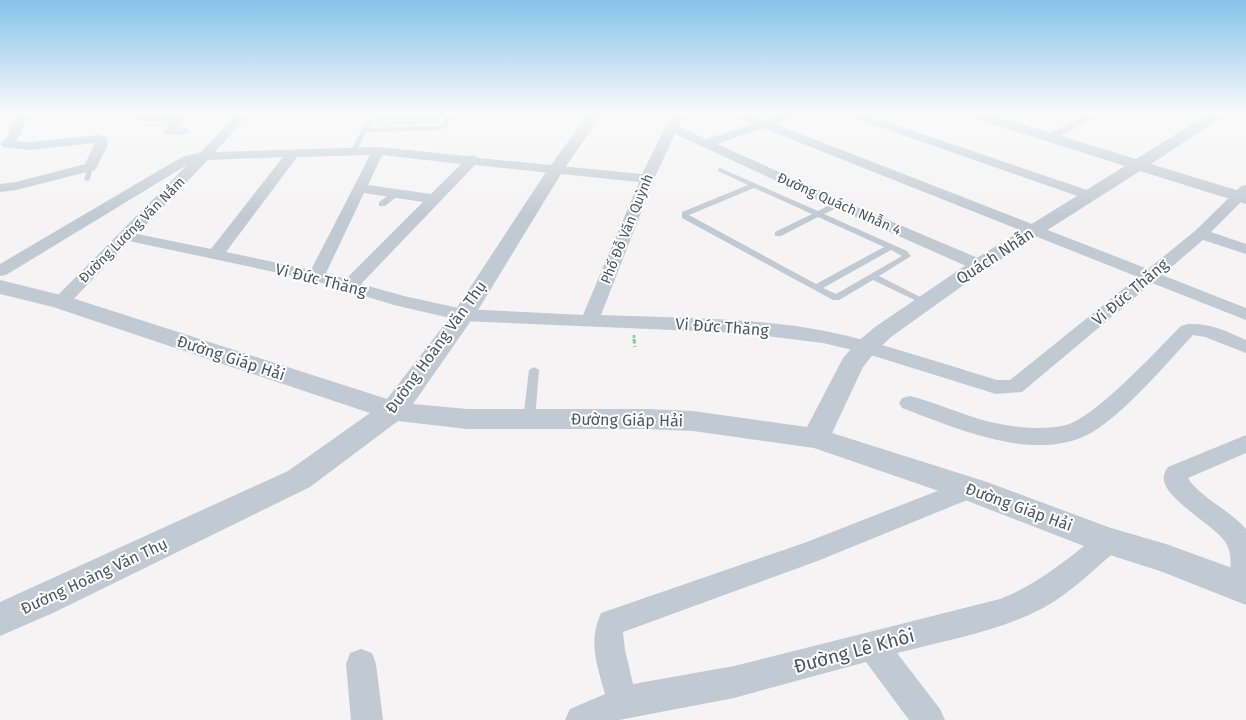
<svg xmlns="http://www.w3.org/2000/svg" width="1246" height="720" viewBox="0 0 1246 720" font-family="'Fira Sans',sans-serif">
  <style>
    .green { fill: #c3f1d5 }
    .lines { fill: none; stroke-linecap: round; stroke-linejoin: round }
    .path-far1 { stroke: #7ad0a6; stroke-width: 2.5; stroke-dasharray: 3 2; stroke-linecap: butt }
    .path { stroke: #7ad0a6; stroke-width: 3; stroke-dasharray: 4.5 2.5; stroke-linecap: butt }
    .service { fill: #c1cad2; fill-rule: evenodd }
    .minor { fill: #c1cad2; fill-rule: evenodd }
    .tertiary { fill: #c1cad2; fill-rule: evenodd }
    .labels { text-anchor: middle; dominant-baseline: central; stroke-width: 4; stroke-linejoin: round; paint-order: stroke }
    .far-street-label { font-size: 14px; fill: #4a5661; stroke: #fff }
    .street-label { font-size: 16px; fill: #4a5661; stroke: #fff }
    .near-street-label { font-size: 19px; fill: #4a5661; stroke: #fff }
  </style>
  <rect width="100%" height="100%" fill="#f5f3f3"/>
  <path class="green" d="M372,114H443L440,124L366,126Z"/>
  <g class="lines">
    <path class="path-far1" d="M634,335V341"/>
    <path class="path" d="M634,339L635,347"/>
    <path class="service" d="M304,114H310L306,117L303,115Z
      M369,114H375L368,128L440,126L442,125L447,114H453L447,127L441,130L366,132L356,152H352L351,151Z
      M1006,114H1014L997,121L992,120Z
      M1018,114H1029L1035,116L1032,118Z
      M88,166L93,167L90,179L87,181L84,179Z
      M720,168L818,211L835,202H841V206L824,214L907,251L911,256L879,276L930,302L929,304H923L873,280L839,300H833L682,218V212L748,185L718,171V169ZM754,188L812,214L775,232V236H781L818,217L884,247L816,284L689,215ZM891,250L902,256L836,294L823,288Z
      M393,192L400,194L385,206H379V202Z
      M534,367L539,370L535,420L533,423H525L523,420L529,370Z"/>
    <path class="minor" d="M17,114H29C23,124 22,133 16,141L29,142L99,135L106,137L108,140L107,147L95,170L16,190L0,192V184L16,182L85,164L95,143L29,150L3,147L1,144L9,134V127Z
      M133,114L183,115L187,118L179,127L188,128L190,131L184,135L165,134L163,131L172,121H139L135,120Z
      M237,114H249L215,152L378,147L468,156L473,155L479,158L642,174L670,118L675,114H689L681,120L678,126L706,139L753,124L734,116L732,114H748L764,120L783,114H800L798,116L775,124L1148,269L1195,231L1241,186L1246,185V197L1211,232L1246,244V254L1203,240L1162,275L1246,308V320L1152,283L1022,392L996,394L861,352L823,343L743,333L463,321L394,305L312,280L129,241L67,306L61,307L55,306L52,302L55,298L187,165L6,275L0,276V264L182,157L201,152ZM763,128L1138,277L1010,380H997C940,363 883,343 825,331C752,317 675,318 601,315L654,179L675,134L833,207L973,269H985L987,265L985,261L843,201L717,144ZM370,155L311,270L226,252L297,157ZM382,155L461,164L431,194L368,185ZM283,157L211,249L137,234L208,160ZM475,165L639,182L583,315L463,309L404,296L361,284ZM364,193L423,202L346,279L326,273Z
      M846,114H863L1096,193L1098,196L1096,199H1086L848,116Z
      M1086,114H1101L1053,140L1049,141L1043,137Z
      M1188,324C1209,323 1227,331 1246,340V353L1205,337L1193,335C1165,365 1125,413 1091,433C1035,464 956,428 902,408L899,403L902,398L910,396C937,403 963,415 990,422C1014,427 1041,431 1066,425C1095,418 1158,349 1181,326Z
      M1246,435V453L1188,478C1198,496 1231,511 1246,529V600H1244L1234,597C1225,577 1238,555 1222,538C1209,523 1167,499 1164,481C1163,476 1165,471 1168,467Z
      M968,479L977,482L980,489L977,496L820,560L623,632L625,650L633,684L734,666L1000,599C1038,584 1068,559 1100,533L1109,530L1118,533L1122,541L1118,549C1094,569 1071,593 1043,608C1000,631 944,641 897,653L940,709L945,720H909L866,662L734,698L619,720H565L570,709L605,694C597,665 588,642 601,613L804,543Z
      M361,649L372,653L376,664L383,720H351L346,664L350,653Z"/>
    <path class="tertiary" d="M588,114H602L564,169L475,315L413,404L467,409H647L693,411L807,427L843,358L857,342L875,327L972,261L1125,166L970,117L968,114H989L1136,159L1208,114H1224L1222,117L1151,164L1246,193V204L1140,171L986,269L891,337L875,352L863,367L832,433L987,482L1111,528L1166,544L1246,573V605L1160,571L1097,551L965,500L814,448L693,431L647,429H467L398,421L310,487L53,613L0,636V602L288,471L370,413L53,307L0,294V280L69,297L387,399L454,312L548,169Z"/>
  </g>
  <linearGradient id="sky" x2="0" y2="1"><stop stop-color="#85c3ea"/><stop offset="0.53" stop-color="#fafafa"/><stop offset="1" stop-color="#fafafa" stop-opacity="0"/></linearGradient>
  <rect width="1246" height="215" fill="url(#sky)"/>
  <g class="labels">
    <g class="far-street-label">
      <text transform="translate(839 204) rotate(24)">Đường Quách Nhẫn 4</text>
      <text transform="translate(627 229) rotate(-68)">Phố Đỗ Văn Quỳnh</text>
      <text transform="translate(132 230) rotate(-45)">Đường Lương Văn Nắm</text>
    </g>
    <g class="street-label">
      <text transform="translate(995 256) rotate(-33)">Quách Nhẫn</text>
      <text transform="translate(321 280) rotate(14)">Vi Đức Thăng</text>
      <text transform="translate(1130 292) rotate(-40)">Vi Đức Thăng</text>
      <text transform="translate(722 327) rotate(4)">Vi Đức Thăng</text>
      <text transform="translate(436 347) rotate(-54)">Đường Hoàng Văn Thụ</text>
      <text transform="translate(231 358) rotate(18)">Đường Giáp Hải</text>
      <text transform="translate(627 420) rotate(1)">Đường Giáp Hải</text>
      <text transform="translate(1019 507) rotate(20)">Đường Giáp Hải</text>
      <text transform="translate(94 576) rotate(-25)">Đường Hoàng Văn Thụ</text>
    </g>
    <g class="near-street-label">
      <text transform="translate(854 651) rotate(-15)">Đường Lê Khôi</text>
    </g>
  </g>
</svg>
